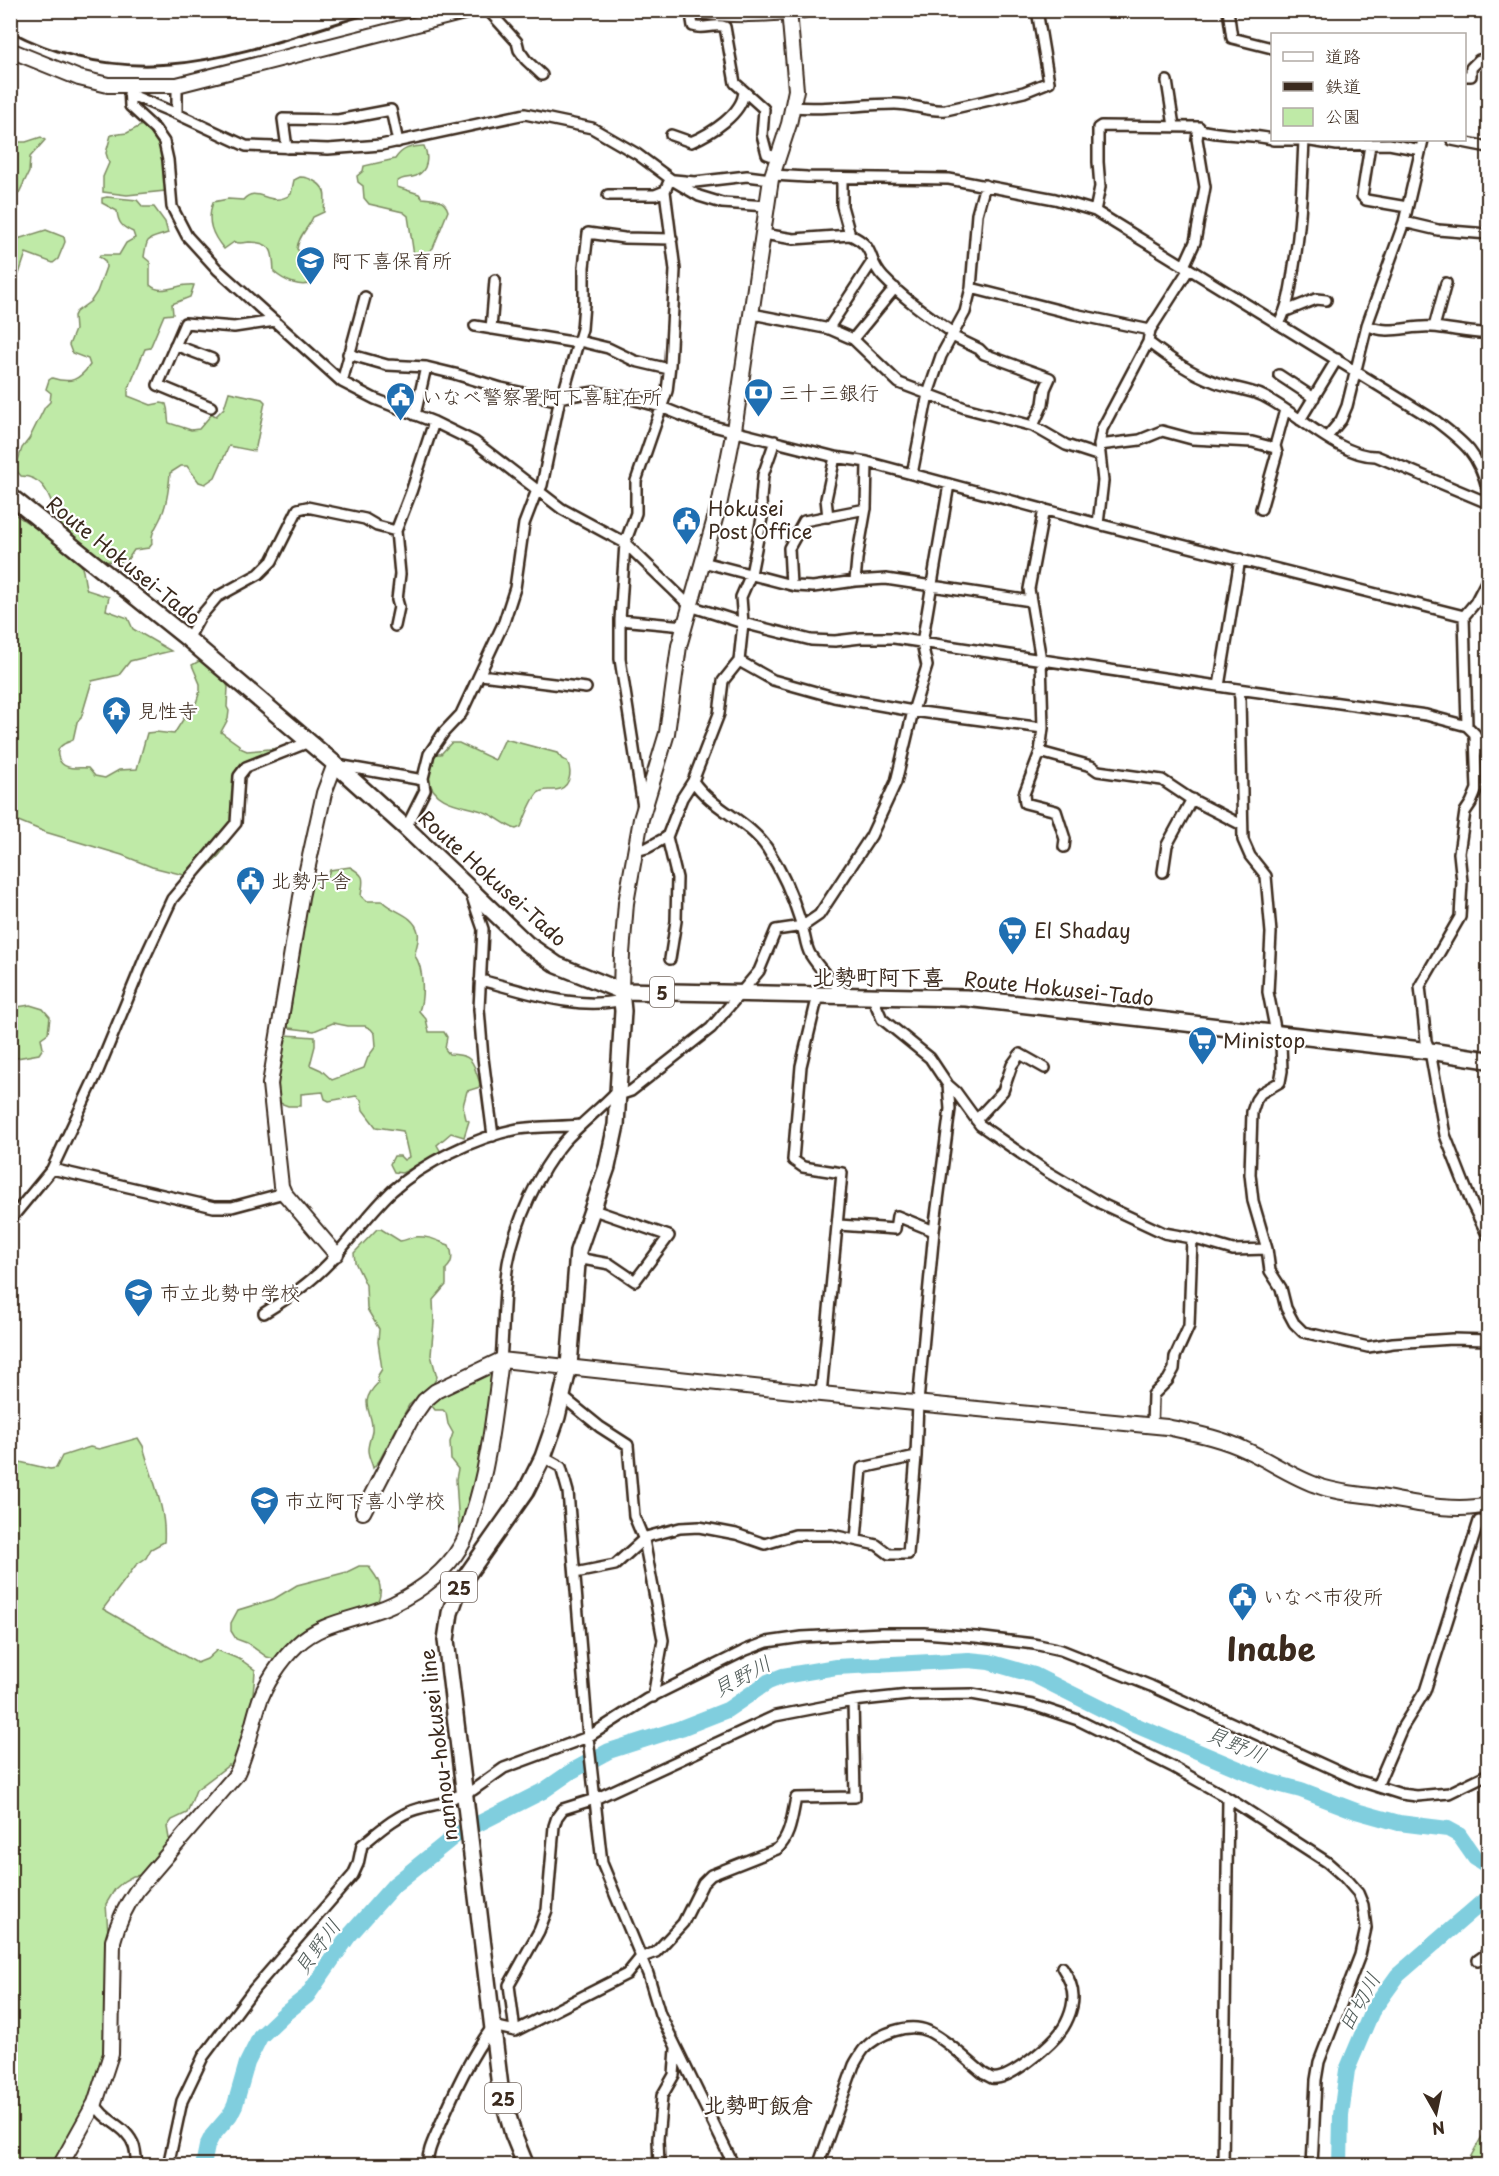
<svg xmlns="http://www.w3.org/2000/svg" width="1499" height="2176" viewBox="0 0 1499 2176" font-family="'Playpen Sans','Klee One',sans-serif">
  <style>
    .green { fill: #bfeaa7; stroke: #7d8a62; stroke-width: 1.5 }
    .lines { fill: none; stroke-linecap: round; stroke-linejoin: round }
    .river { stroke: #80cede; stroke-width: 16 }
    .street-tunnel { stroke: #d8d4d2; stroke-width: 9; stroke-dasharray: 9 4.5; stroke-linecap: butt }
    .street-casing { stroke: #3b2a1e; stroke-width: 14 }
    .secondary-casing { stroke: #3b2a1e; stroke-width: 18 }
    .primary-casing { stroke: #3b2a1e; stroke-width: 20 }
    .street { stroke: #fff; stroke-width: 9 }
    .secondary { stroke: #fff; stroke-width: 14 }
    .primary { stroke: #fff; stroke-width: 15 }
    .rail { stroke: #3b2a1e; stroke-width: 3 }
    .labels { text-anchor: middle; dominant-baseline: central; stroke-width: 4.5; stroke-linejoin: round; paint-order: stroke }
    .shield { fill: #fff; stroke: #766a62; stroke-width: 1.5 }
    .shield-label { font-size: 18px; font-weight: bold; fill: #3b2a1e }
    .poi-label { font-size: 20px; fill: #3b2a1e; stroke: #fff; text-anchor: start }
    .street-label { font-size: 20px; fill: #3b2a1e; stroke: #fff }
    .water-label { font-size: 21px; font-style: italic; fill: #505b58; stroke: #fff }
    .quarter-label { font-size: 22px; font-weight: bold; fill: #3b2a1e; stroke: #fff }
    .town-label { font-size: 32px; font-weight: bold; fill: #3b2a1e; stroke: #fff }
  </style>
  <rect width="100%" height="100%" fill="#fff"/>
  <filter id="ink" filterUnits="userSpaceOnUse"><feTurbulence type="fractalNoise" baseFrequency=".0167" numOctaves="2"/><feDisplacementMap in="SourceGraphic" scale="12" xChannelSelector="R" yChannelSelector="G"/><feConvolveMatrix kernelMatrix="1 2 1 2 8 2 1 2 1" color-interpolation-filters="sRGB"/></filter>
  <g filter="url(#ink)">
    <path class="green" d="M142,125C167,134 164,168 165,191L127,195L103,192V177L109,163L106,153L111,135L127,133Z
      M41,137L45,140L30,157L29,172L19,193L11,194V142H26Z
      M424,146C429,156 428,171 416,176C408,179 403,176 397,182V187L419,194L422,198C433,199 445,199 448,211L433,248L415,262L408,216L403,212L369,204L364,198L363,186L358,182L357,176L363,171L364,166L395,159C403,147 410,147 424,146Z
      M300,177C306,177 308,178 314,181C328,188 325,198 324,212L313,217C308,229 298,236 297,249L301,253L302,261L313,266L316,270L313,282C302,289 284,281 274,272C273,253 274,242 249,242C242,243 240,244 234,242L224,249C212,235 206,221 213,202L228,199L243,200C257,183 270,210 291,194L294,180Z
      M107,197L137,200L143,207H154L165,222L168,233C147,240 147,236 144,257L150,262V285C161,296 179,283 194,285L190,297L172,304L173,314L164,315L150,348L145,349L128,390V396L151,405L161,403L166,404C169,412 167,418 169,423L191,430L199,429L212,414L216,416L224,408L229,392L262,399L265,402L256,447L254,451L229,446L215,477L205,484L199,482L187,466H181L170,473C169,487 167,504 161,517C157,526 150,534 152,544L149,548L134,550L128,559L118,563L111,561L103,562C92,553 70,539 63,528C50,507 51,477 21,476L15,469L22,448L29,439L45,407L50,402L51,393L46,389L49,380L52,378C71,384 79,380 90,365L88,359L72,353L69,345L75,330L74,316L76,312L91,301L97,292L106,267C106,261 104,259 99,257L100,255H119L126,243L135,238L133,232C122,227 118,223 117,211L102,203V198Z
      M46,230L64,237L65,242L58,259L53,263L26,253L19,274L15,278L11,277V241Z
      M13,513C31,526 65,544 78,559C85,568 83,580 87,590L109,597L106,610L128,618L133,629L171,651L130,661L119,675L92,681L81,718L77,722L73,740C70,742 67,742 64,744C53,750 58,764 68,767C74,769 82,767 88,768L95,776L105,778L119,770L137,769L147,733L156,732L174,734L184,718L194,709L200,691V684L192,665L201,660L225,680L228,687L227,707L229,711L228,719L221,732L239,745L240,748L247,751L282,748L279,751C268,754 254,756 244,762C226,773 236,793 237,809C237,816 235,825 233,831C228,850 210,865 196,878L152,867L122,855L45,832L11,818L10,517Z
      M505,739L557,753L562,759L567,761C572,770 571,785 560,789C552,792 545,787 538,793C531,800 525,818 521,827L516,829C506,826 497,817 487,813C466,804 436,807 428,779L435,754H441L451,743H459L495,760Z
      M350,867C367,877 363,879 361,896L366,901H382C392,912 414,914 418,932C420,941 415,948 415,956C424,968 424,998 419,1011L426,1019L429,1032H444L447,1037L445,1049L449,1054C465,1055 472,1056 476,1072C478,1078 480,1080 480,1087L467,1091L463,1106L466,1119L469,1121L464,1137L451,1133L437,1145L442,1154L402,1173L394,1172L390,1164L394,1156H400L404,1160L409,1157L403,1131L376,1127L363,1110L361,1100L356,1096L329,1101L325,1099L323,1092L301,1094V1106H288L280,1103C275,1081 282,1057 286,1035L315,1037V1046L310,1065L321,1070L332,1080L364,1068L368,1057L376,1046L375,1034L371,1029L365,1026H348L333,1023L314,1031L289,1028L288,1026L311,881L317,877L327,878L330,870Z
      M30,1005L43,1009L50,1017L48,1033L41,1038L43,1048L39,1054L11,1059V1008Z
      M377,1229H381L400,1241C405,1241 409,1238 414,1237C430,1236 435,1240 449,1245C453,1254 453,1263 446,1269V1285L433,1300L434,1322L431,1355L437,1377L432,1386L409,1405L379,1461L373,1468C372,1463 368,1456 368,1450C368,1444 371,1437 372,1431C374,1411 356,1405 378,1383L377,1377L382,1369L378,1342L379,1329L367,1309L366,1285L355,1262L354,1253Z
      M496,1370L487,1435L464,1530L459,1528L456,1479L458,1469L451,1460L450,1442L453,1433L448,1424L446,1413L443,1410H435L432,1406L441,1395Z
      M138,1438L143,1446C151,1477 167,1509 164,1542L151,1549L146,1558L136,1565L103,1609L197,1663L207,1659L217,1650L241,1660L255,1670C254,1704 244,1735 233,1767L229,1765L196,1790L187,1813L172,1820L167,1827L170,1844L143,1875L133,1876L124,1881L115,1889L106,1904L108,1933L105,2054L94,2090L53,2165L11,2166V1460L50,1469L56,1468L62,1456L90,1447L99,1449Z
      M359,1566H368C378,1578 384,1587 378,1602L279,1657L274,1659L267,1657L247,1643L236,1639L231,1631V1623L238,1610L274,1599L297,1585L347,1572Z
      M1488,2128V2165H1466L1480,2140Z"/>
    <g class="lines">
      <path class="river" d="M203,2166L207,2146L212,2136L230,2115L235,2105L247,2063L260,2037L283,2015L307,1996L348,1937L394,1885L456,1835L543,1791L572,1771L609,1751L681,1728L727,1710L768,1682L783,1676L836,1667L969,1660L989,1662L1034,1675L1128,1722L1270,1782L1301,1790L1356,1811L1399,1823L1448,1829L1459,1835L1475,1858L1488,1866
        M1340,2166L1341,2115L1347,2070L1372,2011L1398,1975L1488,1897"/>
      <path class="street-tunnel" d="M1479,1521L1488,1492"/>
      <defs>
        <path id="street" d="M488,10L517,42L519,50L526,60L542,75
          M1228,10L1232,38L1272,48
          M1464,76H1471V68L1479,60L1488,59
          M1167,81L1174,126
          M177,85V114L246,146L328,149L381,145L525,114L592,128L637,154L672,180L699,196L722,203L767,206
          M129,86L130,106L155,129L164,142L168,160L172,207L187,236L218,270L342,382L375,399L434,422L475,442L562,509L625,543L690,606L743,623L811,640L835,641L861,638H894L1238,689L1426,715L1467,726L1475,734L1488,759
          M744,91L764,109L762,135L767,154L778,158
          M129,94L177,114
          M793,107C827,110 861,104 895,104C912,104 929,112 946,110L1024,92L1049,82L1037,10
          M1198,129C1223,137 1248,133 1272,139
          M671,135L691,142C710,134 743,114 744,91L735,83L725,27C715,23 703,30 693,26L692,20L694,11
          M1273,140H1304L1337,145L1389,144L1421,150
          M1452,140L1488,147
          M1370,145L1362,196L1366,200L1407,207
          M287,148L283,119L338,120L391,110L398,142
          M773,175L807,177L949,179L1055,199L1095,211L1436,421C1465,443 1479,454 1488,491
          M842,178V206L850,235C877,247 866,259 883,277C904,299 929,316 953,333
          M674,180L695,182L747,176L771,179
          M608,195H655L665,191
          M1095,211L1100,187L1098,162V128L1101,126L1199,127L1197,139L1205,187L1195,242L1184,266
          M1404,222L1438,230L1488,234
          M763,234L794,239L850,235
          M971,288L1074,314L1150,330
          M1286,311L1316,299L1326,300
          M752,314L830,329L853,339L899,383L965,408L1033,426L1066,445L1100,456
          M1279,324C1289,305 1291,286 1294,266C1301,224 1302,183 1304,140
          M1367,325C1388,336 1410,325 1432,327C1451,328 1469,334 1488,333
          M475,326L578,343
          M1434,327L1446,283
          M491,329L495,280
          M828,329L872,262
          M952,336L979,349L984,354L1050,378L1045,389L1043,404L1033,426
          M853,339L895,288
          M579,341L608,348L635,361L669,369
          M1148,342C1169,358 1190,373 1215,382C1230,388 1248,389 1263,396C1296,412 1340,457 1376,456L1488,503
          M175,345L212,359
          M348,354L387,365L426,367L455,374L501,388L551,399L595,392L617,395L661,407L701,423L835,457L867,462L1098,524L1464,616
          M1279,375L1314,398
          M342,382L365,297
          M211,407L158,385L185,323L234,327L275,321
          M415,415L426,367
          M1300,420L1337,359
          M1327,437L1341,420L1347,406L1367,325L1404,222L1423,140
          M1099,445L1140,440L1162,431L1192,439L1252,442L1275,448
          M912,474L928,394L941,356L965,312L971,288L977,214L985,185
          M539,492L542,485L560,398L564,391L582,329L584,304V267L588,233L624,238L672,239
          M1261,509L1277,453L1275,446L1285,410
          M828,517L826,499L835,457
          M1098,524L1103,481L1099,445L1102,429L1148,342L1150,330L1189,269
          M703,562L795,586L813,587L855,581L886,579L1031,601
          M855,581L857,559L866,508L867,462
          M791,585L789,548L804,521L866,509
          M620,620L684,626
          M395,626L399,607L397,600L400,574L396,531
          M188,639L200,617L217,597L259,574L272,561L298,509L307,507L365,519L377,526L396,531L411,492L434,422
          M739,661L773,680L834,697L913,711L1043,728L1041,660L1029,589L1044,509
          M481,675L586,688
          M1219,686L1240,559
          M1238,689L1240,698L1243,840L1250,856L1266,876L1271,933L1268,992L1276,1033L1281,1043L1282,1071L1280,1082L1261,1093L1256,1100L1252,1112L1250,1174L1253,1201L1267,1249L1270,1271L1281,1288L1286,1308L1294,1323L1303,1332L1368,1347L1393,1343L1452,1339L1488,1340
          M1467,726L1464,616L1475,603L1488,578
          M1043,728L1040,752L1091,766L1098,771L1162,780L1189,798L1242,825
          M1475,736L1477,789L1471,803L1465,812L1459,853L1462,882L1460,917L1420,986L1426,1041L1430,1051L1445,1135L1472,1204L1488,1236
          M1040,752L1024,794L1025,803L1056,811L1065,839L1064,847
          M337,765L423,780
          M693,781C712,809 748,820 767,848C782,871 793,897 801,923C805,933 805,945 810,954C820,970 832,982 846,995
          M643,807L620,659V620L625,543L636,513V481L667,391L670,365L675,270L665,191L670,179
          M406,828L425,790L423,778L429,754L444,732L461,714L504,622L515,588L524,524L537,490
          M667,837L677,878L676,921L670,959
          M636,851L647,848L667,837L682,798L693,781L719,714L723,681L739,661L743,623L741,597L751,574L762,518L761,499L763,475L775,441
          M1163,872L1167,845L1192,799
          M471,894L483,929L479,1009L483,1058L493,1136
          M480,980C526,991 575,1011 622,1000
          M818,995L801,1066L793,1160L803,1167L842,1173L821,1394
          M872,996L882,1019L930,1058L948,1085L956,1092L980,1125L1046,1171L1102,1204L1164,1233L1192,1238L1233,1250L1267,1249
          M619,1095L631,1091L711,1028L759,971L776,930L803,926L819,915L871,836L896,782L913,711L927,666L922,643L949,484
          M976,1120L1003,1091L1012,1065L1020,1054L1045,1068
          M52,1169L214,1207H232L284,1193
          M10,1220L52,1169L98,1071L145,957L172,899L236,823L239,776L246,767L309,742
          M839,1225L895,1229L897,1216L934,1231
          M577,1258L610,1264L635,1281L669,1236L591,1209
          M264,1313C287,1299 310,1283 329,1263C350,1240 369,1213 392,1191C423,1163 476,1137 518,1129C539,1126 560,1127 581,1125
          M501,1360C504,1328 503,1294 508,1263C515,1224 538,1172 564,1142C580,1124 600,1109 617,1091
          M563,1397L600,1427L628,1445L634,1516L644,1540L663,1640L653,1697
          M1152,1426L1153,1395L1168,1380L1174,1369L1175,1357L1189,1326L1192,1238
          M543,1457L561,1467L568,1492L588,1737L602,1863L648,1974L660,2014L734,2166
          M856,1539L862,1468L916,1456
          M575,1573L615,1565L646,1537L680,1528L699,1527L736,1534L765,1544L795,1535H832L877,1545L889,1554H908L916,1456L918,1402L934,1231L950,1109L948,1085
          M1377,1786L1402,1728L1425,1691L1479,1521
          M473,1790L504,1768L588,1737L647,1699L746,1650L767,1642L802,1637L882,1633H924L976,1637L1034,1644L1061,1650L1151,1686L1357,1780L1401,1794L1417,1796L1449,1793L1488,1774
          M1478,1960L1488,1953
          M515,2031L509,1985L539,1931L547,1910L554,1826L557,1817L563,1809L595,1799L775,1716L853,1701L909,1695L972,1694L1033,1705L1078,1720L1173,1767L1228,1798L1327,1862L1344,1877L1358,1893L1363,1905L1366,1928L1360,1955L1319,2062L1316,2080L1312,2166
          M95,2103C103,2122 127,2125 134,2146C136,2152 136,2159 137,2166
          M168,2166L182,2101L203,2057L254,1989L353,1875L358,1864L362,1845C378,1832 398,1814 417,1809C434,1804 441,1806 457,1796
          M428,2166C426,2153 435,2137 440,2125C455,2090 470,2057 493,2026L515,2031L627,1974L640,1958L656,1952L683,1923L703,1883L711,1875L777,1849C791,1837 792,1815 796,1798L855,1797L853,1701
          M659,2166L658,2139L662,2096L674,2075L676,2049
          M818,2166L854,2065C857,2060 860,2054 864,2049C878,2034 908,2022 928,2031C948,2041 967,2060 984,2074C987,2075 989,2077 992,2078C1009,2081 1046,2048 1057,2036C1066,2026 1073,2010 1073,1997C1073,1986 1068,1976 1062,1967
          M1223,2166L1228,1798"/>
        <path id="secondary" d="M692,10C732,16 764,15 804,10
          M10,50L79,78L108,85H177L472,10
          M335,764L324,793L301,897L270,1084L281,1186L284,1193L336,1254
          M621,991L622,954L626,903L641,819L667,733L679,646L720,501L734,430L771,179L789,124L796,90L789,10
          M363,1512L410,1421L424,1401L436,1391L501,1360L821,1394L1167,1427C1194,1433 1221,1438 1246,1450C1270,1461 1291,1476 1316,1485C1336,1493 1358,1494 1379,1497C1415,1503 1453,1513 1488,1505
          M60,2166L95,2103L111,2054L113,1941C118,1921 125,1907 137,1890L236,1775C247,1753 251,1729 258,1706C264,1685 281,1660 297,1645C323,1620 362,1619 393,1604C420,1591 445,1573 461,1546C467,1537 469,1526 472,1516C489,1466 494,1412 501,1360"/>
        <path id="primary" d="M10,496L188,639L335,764L406,828L527,944L557,965L621,991L966,998L1430,1051L1488,1060
          M526,2166L513,2134L500,2087L446,1640L450,1613L460,1585L526,1491L543,1457L557,1417L569,1366L578,1251L607,1167L616,1125L623,1011L621,991"/>
      </defs>
      <use href="#street" class="street-casing"/>
      <use href="#secondary" class="secondary-casing"/>
      <use href="#primary" class="primary-casing"/>
      <use href="#street" class="street"/>
      <use href="#secondary" class="secondary"/>
      <use href="#primary" class="primary"/>
      <path class="rail" d="M10,31C142,101 251,48 381,10"/>
    </g>
  </g>
  <defs>
    <symbol id="school-pin" viewBox="-11 -11 22 30"><path d="M0 17L-7.5 6A9.5 9.5 0 1 1 7.5 6Z" fill="#1f6fb2" stroke="#fff"/><path d="M0-5L7-2L0 1L-7-2ZM-4 1L0 2.5L4 1V4Q0 6-4 4Z" fill="#fff"/></symbol>
    <symbol id="bank-pin" viewBox="-11 -11 22 30"><path d="M0 17L-7.5 6A9.5 9.5 0 1 1 7.5 6Z" fill="#1f6fb2" stroke="#fff"/><path d="M-6-4H6V4H-6ZM0-2.3a2.3 2.3 0 1 0 0 4.6a2.3 2.3 0 1 0 0-4.6Z" fill="#fff"/></symbol>
    <symbol id="civic-pin" viewBox="-11 -11 22 30"><path d="M0 17L-7.5 6A9.5 9.5 0 1 1 7.5 6Z" fill="#1f6fb2" stroke="#fff"/><path d="M-.6-6.5H3V-4.5H.6V-3L4-1V1h2V6H-6V1h2V-1L-.6-3ZM-1.2 2.5V6h2.4V2.5Z" fill="#fff"/></symbol>
    <symbol id="temple-pin" viewBox="-11 -11 22 30"><path d="M0 17L-7.5 6A9.5 9.5 0 1 1 7.5 6Z" fill="#1f6fb2" stroke="#fff"/><path d="M0-6L5-2H3V0L6.5 2.5H4V6H1.5V3h-3V6H-4V2.5H-6.5L-3 0V-2H-5Z" fill="#fff"/></symbol>
    <symbol id="supermarket-pin" viewBox="-11 -11 22 30"><path d="M0 17L-7.5 6A9.5 9.5 0 1 1 7.5 6Z" fill="#1f6fb2" stroke="#fff"/><path d="M-6-5.5h2.5l.6 2H6L4.5 2H-2.5L-4.4-4H-6ZM-1.5 3.2a1.3 1.3 0 1 0 .1 0ZM3 3.2a1.3 1.3 0 1 0 .1 0Z" fill="#fff"/></symbol>
  </defs>
  <g fill-rule="evenodd">
    <use href="#school-pin" x="294" y="244" width="33" height="45"/>
    <use href="#bank-pin" x="742" y="376" width="33" height="45"/>
    <use href="#civic-pin" x="384" y="380" width="33" height="45"/>
    <use href="#civic-pin" x="670" y="504" width="33" height="45"/>
    <use href="#temple-pin" x="100" y="694" width="33" height="45"/>
    <use href="#civic-pin" x="234" y="864" width="33" height="45"/>
    <use href="#supermarket-pin" x="996" y="914" width="33" height="45"/>
    <use href="#supermarket-pin" x="1186" y="1024" width="33" height="45"/>
    <use href="#school-pin" x="122" y="1276" width="33" height="45"/>
    <use href="#school-pin" x="248" y="1484" width="33" height="45"/>
    <use href="#civic-pin" x="1226" y="1580" width="33" height="45"/>
  </g>
  <g class="labels">
    <g class="shield">
      <rect x="650" y="977" width="24" height="30" rx="4.5"/>
      <rect x="441" y="1572" width="36" height="30" rx="4.5"/>
      <rect x="485" y="2083" width="36" height="30" rx="4.5"/>
    </g>
    <g class="shield-label">
      <text x="662" y="992">5</text>
      <text x="459" y="1587">25</text>
      <text x="503" y="2098">25</text>
    </g>
    <g class="poi-label">
      <text x="332" y="260">阿下喜保育所</text>
      <text x="779" y="392">三十三銀行</text>
      <text x="422" y="396">いなべ警察署阿下喜駐在所</text>
      <text x="708" y="508">Hokusei<tspan x="708" dy="23">Post Office</tspan></text>
      <text x="138" y="710">見性寺</text>
      <text x="271" y="880">北勢庁舎</text>
      <text x="1034" y="930">El Shaday</text>
      <text x="1223" y="1040">Ministop</text>
      <text x="160" y="1292">市立北勢中学校</text>
      <text x="285" y="1500">市立阿下喜小学校</text>
      <text x="1263" y="1596">いなべ市役所</text>
    </g>
    <g class="street-label">
      <text transform="translate(124 560) rotate(39)">Route Hokusei-Tado</text>
      <text transform="translate(493 878) rotate(42)">Route Hokusei-Tado</text>
      <text transform="translate(1059 988) rotate(6)">Route Hokusei-Tado</text>
      <text transform="translate(438 1745) rotate(-97)">nannou-hokusei line</text>
    </g>
    <g class="water-label">
      <text transform="translate(741 1675) rotate(-28)">貝野川</text>
      <text transform="translate(1237 1743) rotate(23)">貝野川</text>
      <text transform="translate(316 1946) rotate(-54)">貝野川</text>
      <text transform="translate(1358 2001) rotate(-61)">田切川</text>
    </g>
    <g class="quarter-label">
      <text x="878" y="975">北勢町阿下喜</text>
      <text x="758" y="2103">北勢町飯倉</text>
    </g>
    <g class="town-label">
      <text x="1271" y="1648">Inabe</text>
    </g>
  </g>
  <rect width="1499" height="2176" fill="none" stroke="#fff" stroke-width="36"/>
  <rect x="18" y="18" width="1463" height="2140" fill="none" stroke="#3b2a1e" stroke-width="2" filter="url(#ink)"/>
  <rect x="1271" y="33" width="195" height="108" fill="#ffffff" stroke="#b1aaa5" stroke-width="1.5"/>
  <rect x="1283" y="52" width="30" height="9" fill="#ffffff" stroke="#b1aaa5" stroke-width="1.5"/>
  <text x="1325" y="63" font-size="18" fill="#3b2a1e">道路</text>
  <rect x="1283" y="82" width="30" height="9" fill="#3b2a1e" stroke="#b1aaa5" stroke-width="1.5"/>
  <text x="1325" y="93" font-size="18" fill="#3b2a1e">鉄道</text>
  <rect x="1283" y="108" width="30" height="18" fill="#bfeaa7" stroke="#b1aaa5" stroke-width="1.5"/>
  <text x="1325" y="123" font-size="18" fill="#3b2a1e">公園</text>
  <g transform="translate(1436 2113) rotate(171)" stroke="#ffffff" stroke-width="4.5" paint-order="stroke">
  <path d="M0-4.5L10 22L0 15L-10 22Z" fill="#3b2a1e"/>
  <text y="-9" font-size="16" font-weight="bold" text-anchor="middle" fill="#3b2a1e">N</text>
  </g>
</svg>
